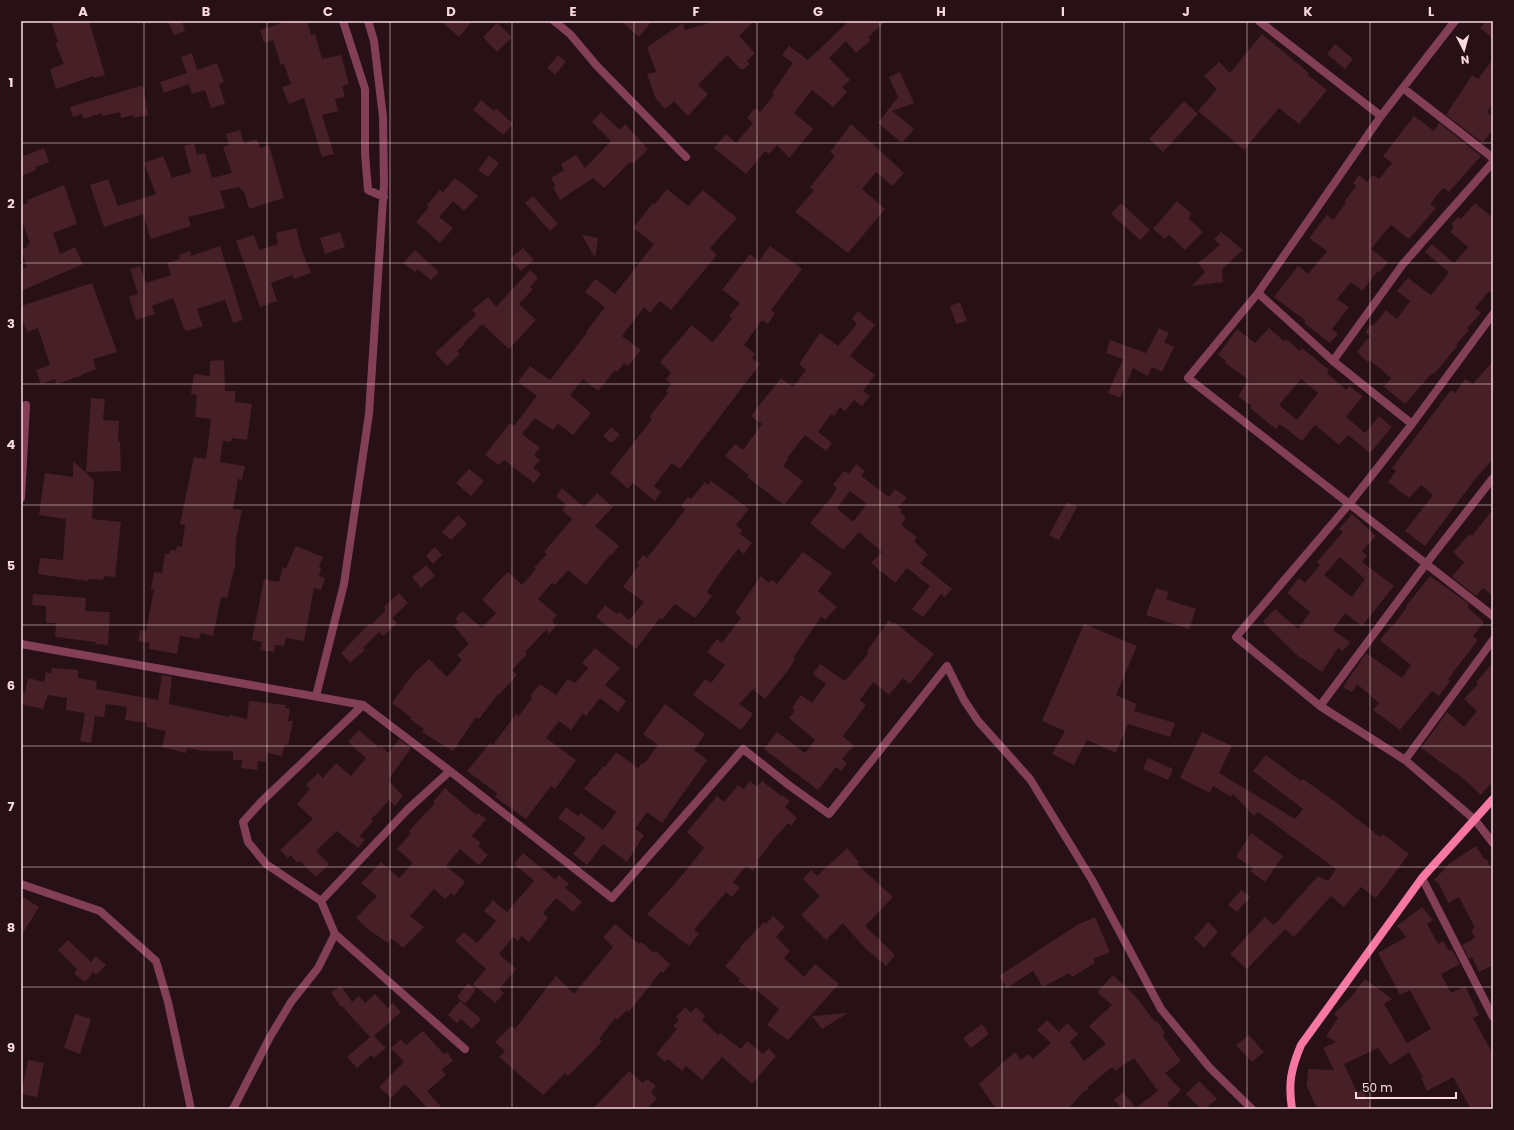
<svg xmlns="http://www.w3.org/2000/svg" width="1514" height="1130" viewBox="0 0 1514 1130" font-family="Poppins,sans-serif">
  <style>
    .building { fill: #471f26; fill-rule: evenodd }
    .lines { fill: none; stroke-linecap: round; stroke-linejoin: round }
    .minor { stroke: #833f57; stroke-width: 8 }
    .secondary { stroke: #f777a4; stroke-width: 8 }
    .grid { fill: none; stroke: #fddae3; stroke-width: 1; stroke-opacity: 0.55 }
    .neatline { fill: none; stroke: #fddae3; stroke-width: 1.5 }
    .grid-label { font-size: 13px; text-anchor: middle; font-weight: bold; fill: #fddae3 }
  </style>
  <rect width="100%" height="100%" fill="#271116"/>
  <path class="building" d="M51,21H89L105,75L95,78L94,76L56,89L50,69L64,64L55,43L58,42Z
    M168,21H182L185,31L174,35Z
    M288,21H307L311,35L315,34L322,59L341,55L349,84L342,86L345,97L335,99L338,111L322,115L334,154L322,157L304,98L289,104L282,87L291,84L284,64L281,65L273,40L264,43L260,30Z
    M441,21H472L459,37Z
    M621,21H652L639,37Z
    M715,21H754L739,36L755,53L747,61L750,64L744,69H740L727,55L698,85L708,94L688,116L674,101L665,109L656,99L647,74L656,72L647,47L683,23L685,30Z
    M849,21H886L868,37L871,40L856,53L846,41L829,58L850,80L842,87L847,92L833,107L812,90L794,113L813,129L789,158L777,145L769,154L765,151L746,174L714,148L726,134L736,143L753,123L747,118L755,108L760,112L774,95L772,93L793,63L782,55L789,46L808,60Z
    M1486,21L1493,24V38L1480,28Z
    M497,23L512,37L497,52L483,37Z
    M1262,34L1309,73L1308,75L1327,90L1299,124L1279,108L1244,150L1198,111L1217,89L1204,76L1219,62L1230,73Z
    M1335,44L1353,59L1345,69L1327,54Z
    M192,53L197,70L217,63L224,82L219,84L225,104L211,108L205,90L192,94L189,84L164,93L160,82L187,73L181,57Z
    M558,55L566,62L555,75L547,68Z
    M1493,59V104L1487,112L1493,116V129L1483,143L1446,115L1472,75L1478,79Z
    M900,72L914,103L892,111L914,129L902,143L878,123L898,97L889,77Z
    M140,86H143L148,115L134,118L133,115L121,118L120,112L102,116V113L84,119L82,114L73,117L70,107Z
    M481,100L494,111L496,108L513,124L503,135L473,110Z
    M1184,101L1198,114L1163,152L1149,139Z
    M601,112L620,130L625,124L648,149L633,164L630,162L604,188L593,178L560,200L553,187L555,186L551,178L564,170L561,164L576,155L585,168L611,141L592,122Z
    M1414,116L1434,131L1439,123L1481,156L1449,192L1443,188L1430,204L1436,208L1409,239L1391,225L1384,233L1371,249L1388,262L1380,272L1378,271L1362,291L1351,282L1337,299L1349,307L1332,329L1338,334L1330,343L1304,323L1306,321L1274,297L1298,266L1308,274L1327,251L1309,238L1327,215L1333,220L1346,203L1344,202L1356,186L1353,183L1359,175L1367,182L1373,175L1379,179L1392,163L1383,156Z
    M851,124L904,173L892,186L876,172L862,189L885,209L848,253L795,212L814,190L810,187L835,156L830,152Z
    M240,130L244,143L257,139L260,148L269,145L284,198L249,209L244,191H242L240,187L220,191L225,208L188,217L191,226L151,239L143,214L104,227L90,185L108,179L118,206L156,194L144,163L163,156L172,178L191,172L184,146L194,143L197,155L205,153L212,178L232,173L223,147L229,145L226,134Z
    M44,148L49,162L35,167L36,170L21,176V157Z
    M489,156L499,163L488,177L478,170Z
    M455,178L478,196L464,211L453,201L439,217L453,228L440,243L416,222L429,207L427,205L440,190L443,192Z
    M64,185L77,224L53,233L60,254L75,247L83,264L21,291V269L27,267L21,250L28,247L27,244L30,243L21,219V205L28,203L27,200Z
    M667,189L688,206L703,190L737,218L710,248L717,255L671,310L660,301L650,313L644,307L622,336L641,350L628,366L624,363L617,372L615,370L598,391L583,379L570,395L591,413L573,435L558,424L553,430L535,418L522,434L540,448L534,455L540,460L533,468L541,474L534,483L504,460L498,465L485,455L510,423L514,426L537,396L518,382L530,366L550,380L587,333L586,332L605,307L585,292L595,279L615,294L654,244L633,228L653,203L655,204Z
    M533,196L558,224L550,231L525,203Z
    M1177,201L1192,214L1188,218L1203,232L1185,250L1169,235L1165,239L1153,229Z
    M1121,203L1150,230L1140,240L1111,214Z
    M1475,203L1493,218V295L1489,291L1475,308L1481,313L1467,328L1469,330L1456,345H1458L1434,374L1432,373L1405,404L1384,387L1391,378L1370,360L1368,362L1357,352L1370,336L1365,332L1371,324L1373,326L1386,310L1397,319L1410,301L1397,291L1408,278L1431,295L1444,279L1449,272L1425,252L1432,244L1454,263L1468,247L1450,232L1454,227L1451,224L1458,217L1461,219Z
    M296,228L302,251L311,273L294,279L292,275L271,283L277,301L260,307L236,241L254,235L259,250L278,244L276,233Z
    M340,232L345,247L325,254L320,238Z
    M1221,232L1243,250L1222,269L1223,282L1192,286L1205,272L1198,263L1220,245L1214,239Z
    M582,235L598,238L595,258Z
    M220,246L243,320L233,323L225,300L197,309L203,326L188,331L184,329L173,298L152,306L155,314L136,320L129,297L138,294L130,269L140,266L146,283L171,275L167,263L180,259L179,255L190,251L191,256Z
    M770,246L802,269L771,310L775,313L768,324L762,320L744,345L755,354L752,358L760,364L680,469L672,463L654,486L661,492L655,501L633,483L628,489L610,473L652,419L649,417L668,393L666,391L671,384L666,379L671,373L660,362L692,325L712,342L719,335L732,318L729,316L740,303L722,290L750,254L759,261Z
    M523,248L534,260L521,271L510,259Z
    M415,250L439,272L431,280L418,269L415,272L403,263Z
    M530,270L538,278L530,287L533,289L519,304L536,320L509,349L482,324L464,343L465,344L457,351L460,354L447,366L435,353L476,315L472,310L488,297L496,307Z
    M92,283L117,352L93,359L96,369L81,375V376L56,384L55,379L41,384L36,370L50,365L38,328L27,332L21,316V306Z
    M960,302L967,321L956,324L950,306Z
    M858,311L875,325L850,356L875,375L863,391L870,396L862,406L854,400L845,411L840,407L834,416L831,414L818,432L832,443L826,451L805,435L787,458L788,459L783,466L803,481L784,505L747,477L749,475L725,456L735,444L743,450L762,424L751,416L781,378L793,387L806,370L799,364L820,333L838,346L857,324L852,319Z
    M1159,328L1169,333L1164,342L1174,347L1162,372L1152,367L1148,376L1133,368L1120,398L1108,393L1123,359L1106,353L1110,340L1146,353Z
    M1269,328L1284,341L1286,339L1300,351L1302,348L1329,370L1327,373L1346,390L1349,386L1363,396L1346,417L1365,433L1379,416L1392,427L1370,453L1348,435L1339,445L1315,425L1302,441L1280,424L1276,429L1250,408L1252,406L1238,396L1249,380L1225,363L1226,361L1218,355L1237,329L1255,343ZM1301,379L1318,393L1297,420L1279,405Z
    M224,360L225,391H235V402L252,404L247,440L232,438L231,442L223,441L220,462L245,466L242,480L238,479L233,509L242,510L236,539L235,566L227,598L221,597L213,636L201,633L199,639L180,636L177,654L149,649L150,643L138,641L140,630L146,631L154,589H151L154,572L162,573L165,554H170V550L176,551L177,546L182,547L185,525L180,524L194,457L206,459L211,419L195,417L197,395L191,394L194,374L210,376V361Z
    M1493,361V459L1476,478L1425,546L1405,531L1433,495L1421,485L1409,498L1388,482L1396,471L1392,468L1451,390L1455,393L1465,379L1473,384Z
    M91,398L105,399L103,420L119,421L118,442H120L121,471L86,472Z
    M611,427L620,435L611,443L603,436Z
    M73,461L94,480L92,519L121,522L115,577L104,576L103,580L88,579V581L38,574L40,558L63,560L66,519L39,515L45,473L73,477Z
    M856,464L865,471L861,476L889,497L895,489L907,498L898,507L902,510L900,512L906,518L901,525L917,537L914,541L928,555L920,563L952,589L945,597L941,594L923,617L912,609L930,586L907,568L895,583L871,563L882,552L859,532L843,550L810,523L833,495L837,488L833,485L844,471L849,474ZM850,491L867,504L853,522L837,508Z
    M469,469L484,481L471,496L456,483Z
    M711,481L749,509L736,525L742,530L740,534L752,543L744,554L738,549L721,571L707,592L712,596L695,618L675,604L662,620L660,618L636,649L596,617L605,605L617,614L619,612L629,620L644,602L623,587L639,565L637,563L643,555L647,558L672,527L685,509L681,506L688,497L691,499L705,482L708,485Z
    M562,488L584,507L597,493L613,507L595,526L619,546L612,555L611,554L586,585L568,570L555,585L552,583L538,599L557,615L552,621L556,626L549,634L546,630L525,652L527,654L512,670L517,675L499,695L498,694L479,719L476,717L453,751L422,732L424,729L410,719L412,718L392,703L413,674L429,659L447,677L462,660L457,655L469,644L454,626L458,622L455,619L462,611L482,628L496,613L482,600L496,584L508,572L522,585L536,569L534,568L547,554L544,552L572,519L562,510L566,505L556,496Z
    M1067,502L1077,507L1059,540L1049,535Z
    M1493,509V596L1483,588L1476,596L1452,577L1464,562L1453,552L1470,534L1472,536Z
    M1352,514L1376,536L1362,551L1367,556L1362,562L1394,586L1362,626L1345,613L1333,630L1350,642L1343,651L1338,648L1322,672L1302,658L1301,659L1263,622L1275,609L1298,629L1310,612L1287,593L1299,578L1305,583L1320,565L1317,562L1343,532L1339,529ZM1340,557L1365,579L1352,597L1324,575Z
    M458,515L467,524L451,540L442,532Z
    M296,546L323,557L319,567L321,568L319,576L325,578L321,590L314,588L304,641L286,638L284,646L275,645L274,652L260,650L262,642L252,640L264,579L279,582L283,567L286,568Z
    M435,547L442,555L433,564L426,556Z
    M803,552L832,573L818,591L837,607L825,620L821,617L793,658L795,659L790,668L765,699L753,689L739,704L753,714L741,730L693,695L705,679L711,683L725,665L707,652L717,639L722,643L741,618L735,613L761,576L769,583L772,580L777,584Z
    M426,565L435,576L421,588L412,577Z
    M1430,576L1469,604L1468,608L1484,622L1473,636L1478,640L1448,679L1450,681L1439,696L1432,691L1400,730L1373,710L1379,703L1357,684L1352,692L1343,687L1366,653L1402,678L1411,665L1380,640L1391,626L1392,627L1407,607L1406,606Z
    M1156,588L1169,592L1166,599L1196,609L1189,629L1146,615Z
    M399,593L408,603L392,618L397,623L383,636L379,632L363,648L365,650L350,663L341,653L369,624L371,625L386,610L384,607Z
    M33,594L86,598L85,611L110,612L108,645L96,644V642L55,637L56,623H46V606L32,605Z
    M889,620L893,624L894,622L934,654L910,684L903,678L889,695L873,682L860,700L866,705L843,736L854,746L842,759L847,763L841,771L836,767L818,790L764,749L777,732L805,753L815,740L789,718L795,710L792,708L801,695L812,703L826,684L813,674L820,664L845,681L868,654L867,651Z
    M1084,624L1137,646L1116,695L1137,704L1134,711L1175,723L1170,737L1128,724L1116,753L1087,740L1074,765L1052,754L1065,731L1042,721Z
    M595,648L620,668L605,685L626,701L618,712L600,698L586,716L583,713L571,730L559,721L546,738L576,760L555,789L551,786L526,819L495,797L497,793L467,771L490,743L493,745L516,714L519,716L532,698L530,696L540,684L556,695L568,679L575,683L588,668L582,663Z
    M1493,663V781L1481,795L1464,779L1421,748L1447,712L1464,727L1477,711L1464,699L1478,684L1476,682Z
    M52,668L78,670V678L97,681L96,689L158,700L162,675L172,677L169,704L229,717L230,715L247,719L249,701L286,705L285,708L290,709L288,721H293L288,745L285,744L282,756L267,753L266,762L258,761L257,770L241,768L242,760H233V751H203L187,748L186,753L162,747L166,731L146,727L147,723L125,720L127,707L106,704L104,717L95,716L91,743L80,741L85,713L66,710L67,698L48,695L43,709L21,704V692L25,693L28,678L44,682L46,672L51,674Z
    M665,704L705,734L694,750L707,760L662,823L647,812L635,829L644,835L627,862L603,844L587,865L573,854L586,838L558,818L566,807L578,816L581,813L603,830L616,812L584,789L594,776L595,777L603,766L605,767L616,752L638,768L642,763L644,764L658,745L643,734Z
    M359,730L379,748L381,746L389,753L399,739L411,748L388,780L403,796L395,806L389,800L371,820L373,821L360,836L365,840L358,848L337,831L316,851L329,864L316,877L300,861L298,863L290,855L288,858L280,850L313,819L297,804L310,789L306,785L318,773L323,778L336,763L351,776L366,758L348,742Z
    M1202,732L1232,746L1219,773L1295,819L1303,809L1253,771L1266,755L1301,781L1303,779L1337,803L1380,837L1383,834L1409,854L1376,898L1361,887L1344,907L1331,896L1294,937L1285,929L1247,969L1230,954L1265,917L1274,925L1318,876L1328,881L1336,869L1258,812L1254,816L1233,794L1231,797L1213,786L1210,793L1180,778Z
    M1148,758L1173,769L1168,780L1143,769Z
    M750,781L757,787L762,781L781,796L782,795L790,801L785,807L797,818L791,826L788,823L773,840L757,861L759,863L753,871L746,866L733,882L740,888L732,897L726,892L694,930L699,934L689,946L647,914L673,886L704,848L687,832L717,796L724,802L738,785L744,789Z
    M445,788L476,815L478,813L486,819L472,836L481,843L478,846L488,855L479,865L460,849L446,866L465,882L454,896L451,893L445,899L434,889L410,916L424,927L403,948L391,938L388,943L369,930L356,918L377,896L361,883L381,862L399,878L413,863L397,849L411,833L409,831L435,803L433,802Z
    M1251,833L1283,856L1265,882L1250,871L1253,868L1236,857Z
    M1476,846L1485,860L1487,859L1493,873V965L1479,972L1472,957L1469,959L1462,945L1475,938L1471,930L1475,928L1459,897L1448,903L1439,884L1434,880L1449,864Z
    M847,848L859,862L857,864L893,897L865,926L895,955L886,966L863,946L843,923L826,940L801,915L820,896L803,879L811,870L817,876Z
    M523,853L555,879L559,875L569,884L565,888L582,902L573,912L556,898L543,913L548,918L529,942L522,936L518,941L513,937L499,954L516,969L499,989L504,993L495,1003L473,984L486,969L455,941L464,932L477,943L496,921L484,911L493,900L507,912L534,881L514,864Z
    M1241,890L1250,897L1237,912L1228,905Z
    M21,896L39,907L21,936Z
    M1422,907L1433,920L1427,924L1438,944L1443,941L1449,951L1452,950L1460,964L1441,974L1451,993L1465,986L1479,1015L1473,1018L1493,1054V1103L1489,1105L1491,1109H1471L1453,1077L1427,1091L1421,1078L1423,1077L1409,1052L1390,1065L1378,1048L1344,1064L1357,1092L1363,1090L1372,1109H1317L1306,1084L1307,1083L1308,1069L1334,1070L1323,1048L1336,1042L1326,1036L1338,1018L1334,1014L1351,997L1365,979L1392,999L1384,1004L1407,1043L1431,1029L1410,990L1400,995L1378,953L1406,937L1397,926Z
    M773,916L785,927L776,937L790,951L784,958L804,977L815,964L839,984L788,1040L767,1025L779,1009L754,988L752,991L738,981L740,979L725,966L741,948L740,947L764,922L766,924Z
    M1095,917L1110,952L1093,959L1095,963L1072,977L1069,973L1043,987L1033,971L1007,988L999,976L1077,925Z
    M1208,922L1218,932L1204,948L1194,938Z
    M615,924L639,944L641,942L654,953L656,951L670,964L663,973L661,971L629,1012L627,1010L617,1020L615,1018L599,1039L602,1041L595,1049L568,1076L565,1073L543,1095L499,1057L505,1051L495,1042L511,1026L515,1029L556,976L574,994L613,947L603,937Z
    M68,940L91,962L96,956L106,965L96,975L93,972L85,982L74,974L77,969L58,950Z
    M1113,975L1137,998L1155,1022L1157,1021L1165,1033L1162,1035L1181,1061L1165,1073L1181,1090L1167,1103L1171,1109H1122L1114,1100L1123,1092L1136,1108L1158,1091L1134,1058L1115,1071L1112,1067L1088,1087L1089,1089L1083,1092L1068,1109H996L979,1084L1015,1052L1020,1060L1029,1054L1033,1059L1051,1043L1037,1030L1047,1020L1059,1032L1067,1023L1078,1034L1070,1042L1084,1061L1106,1044L1089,1026L1112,1005L1097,992Z
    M468,983L476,990L465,1004L457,997Z
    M341,986L352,1002L359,996L365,1003L375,994L388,1008L393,1003L401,1012L374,1036L386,1048L374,1058L371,1055L357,1068L347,1057L370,1037L342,1006L341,1007L331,992Z
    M460,1001L481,1019L472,1029L461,1019L457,1023L448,1015Z
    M685,1007L691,1013L696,1007L705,1016L702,1020L718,1035L720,1033L741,1049L747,1041L763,1054L769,1048L776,1056L752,1084L722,1057L702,1080L686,1066L682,1071L668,1059L665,1062L656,1054L677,1029L673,1026L679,1020L676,1017Z
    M848,1013L822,1029L812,1016Z
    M75,1014L91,1019L80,1054L64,1048Z
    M982,1024L989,1034L971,1048L963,1038Z
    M423,1031L444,1054L447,1052L453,1061L442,1069L446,1075L427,1091L443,1109H428L405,1084L391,1098L379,1087L404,1062L391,1048L401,1039L406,1045Z
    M1249,1035L1264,1052L1252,1062L1236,1045Z
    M28,1060L44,1063L37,1097L21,1094Z
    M629,1071L643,1083L647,1079L656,1086L651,1092L657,1099L646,1109H593Z
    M1199,1081L1217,1099L1204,1109H1201L1186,1094Z"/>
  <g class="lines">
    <path class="minor" d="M343,21L365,89V153L368,190L384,197
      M554,21L570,34L597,66L686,157
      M1259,21L1381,116
      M1455,21L1381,116L1258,293L1188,378L1493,616
      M1403,88L1493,158
      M1258,293L1333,361L1412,424
      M1493,314L1412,424L1350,503L1236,637L1320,706L1405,760L1475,820L1493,843
      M1333,361L1403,264L1493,162
      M21,498L26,405
      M21,644L363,705L450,771
      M316,696L344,584L369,414L384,184L383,117L374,41L368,21
      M363,705L261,802L243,822L248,842L266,864L321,901L335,934L465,1049
      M1320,706L1425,565L1493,478
      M1405,760L1493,640
      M1422,878L1493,1017
      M21,884L100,911L156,961L168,1002L191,1109
      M321,901L408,809L450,771L612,898L743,749L790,786L829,814L947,666L964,700L978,721L1030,779L1092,880L1161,1009L1210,1068L1252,1109
      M233,1109L270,1037L291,1002L318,968L335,934"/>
    <path class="secondary" d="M1292,1109C1288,1083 1291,1069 1301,1045L1422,878L1493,799"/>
  </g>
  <path class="grid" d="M144,21V1109M267,21V1109M390,21V1109M512,21V1109M634,21V1109M757,21V1109M880,21V1109M1002,21V1109M1124,21V1109M1247,21V1109M1370,21V1109M21,143H1493M21,263H1493M21,384H1493M21,505H1493M21,625H1493M21,746H1493M21,867H1493M21,987H1493"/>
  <rect width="1514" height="1130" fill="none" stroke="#271116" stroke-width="44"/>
  <g transform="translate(1464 50) rotate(174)" stroke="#271116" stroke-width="3" paint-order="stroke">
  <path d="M0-3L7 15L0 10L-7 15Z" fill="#fddae3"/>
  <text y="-6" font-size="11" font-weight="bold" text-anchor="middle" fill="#fddae3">N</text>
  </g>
  <path d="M1356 1092v6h100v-6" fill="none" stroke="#fddae3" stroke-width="2"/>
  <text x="1362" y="1092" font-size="12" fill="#fddae3" stroke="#271116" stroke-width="3" paint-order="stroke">50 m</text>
  <rect x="22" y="22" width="1470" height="1086" class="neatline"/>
  <g class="grid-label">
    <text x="83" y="16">A</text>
    <text x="206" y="16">B</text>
    <text x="328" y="16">C</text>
    <text x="451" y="16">D</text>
    <text x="573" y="16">E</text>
    <text x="696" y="16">F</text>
    <text x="818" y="16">G</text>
    <text x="941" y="16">H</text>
    <text x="1063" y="16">I</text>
    <text x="1186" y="16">J</text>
    <text x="1308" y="16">K</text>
    <text x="1431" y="16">L</text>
    <text x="11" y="87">1</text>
    <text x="11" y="208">2</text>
    <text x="11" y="328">3</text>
    <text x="11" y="449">4</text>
    <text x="11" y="570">5</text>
    <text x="11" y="690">6</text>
    <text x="11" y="811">7</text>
    <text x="11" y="932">8</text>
    <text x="11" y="1052">9</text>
  </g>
</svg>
